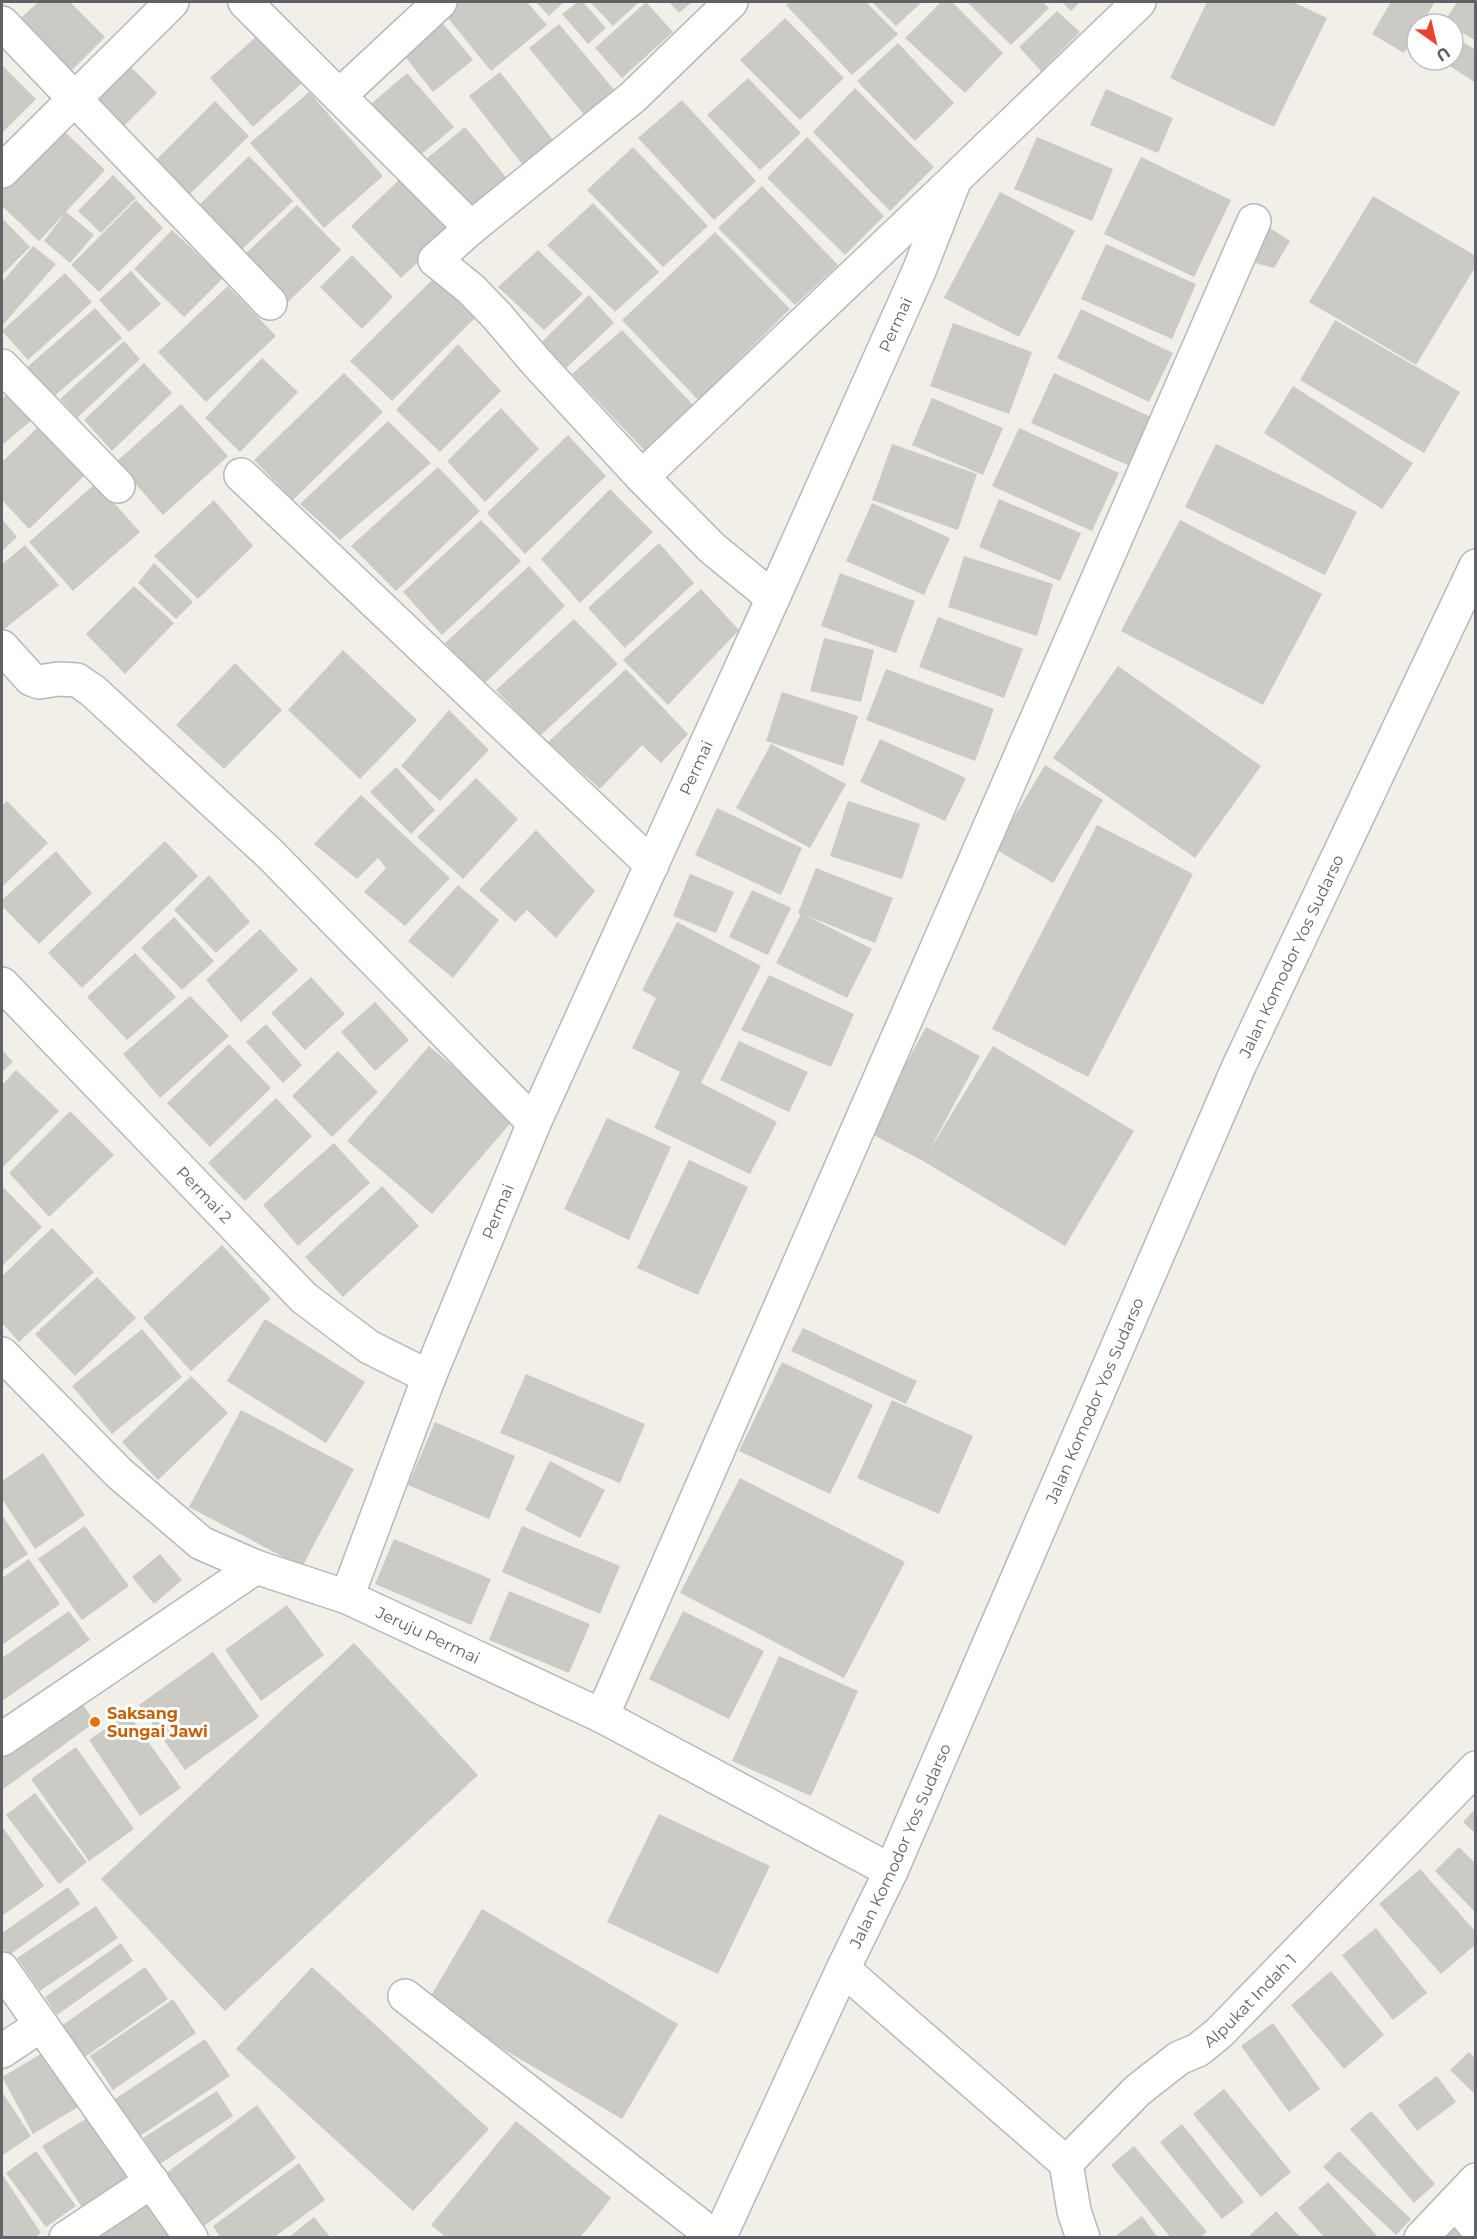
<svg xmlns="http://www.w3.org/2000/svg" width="1477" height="2239" viewBox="0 0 1477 2239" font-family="Montserrat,sans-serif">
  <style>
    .building { fill: #cccac5 }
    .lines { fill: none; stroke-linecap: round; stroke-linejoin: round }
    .minor-casing { stroke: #b5b8bc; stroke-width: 36 }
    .tertiary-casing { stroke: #b5b8bc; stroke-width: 36 }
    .minor { stroke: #fff; stroke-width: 33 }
    .tertiary { stroke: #fff; stroke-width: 33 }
    .food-dot { fill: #e8710a; stroke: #fff; stroke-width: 2 }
    .labels { text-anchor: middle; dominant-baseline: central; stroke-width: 6; stroke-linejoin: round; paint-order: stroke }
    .street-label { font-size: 16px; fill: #5f6368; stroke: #fff }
    .food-label { font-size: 16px; font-weight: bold; fill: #c56008; stroke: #fff; text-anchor: start }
  </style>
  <rect width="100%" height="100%" fill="#f1efe8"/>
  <path class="building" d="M38,2H70L105,37L67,75L16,23Z
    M444,2H527L547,25L491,71L438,6Z
    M536,2H564L549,16Z
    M578,2H583L606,28L588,44L562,14Z
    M590,2H639L613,26Z
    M646,2L673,32L622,78L595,48Z
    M669,2H692L679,13Z
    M790,2H866L898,34L852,75L786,5Z
    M872,2H922L896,26Z
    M941,2H952L1003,53L965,93L905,38Z
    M967,2H1043L1049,8L1011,45Z
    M1062,2H1080L1071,11Z
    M1207,2H1293L1327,18L1274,127L1170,78Z
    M1391,2H1435L1422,24H1417V32L1404,53L1372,34Z
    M1457,2H1476V41L1453,27V24L1444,22Z
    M1057,11L1080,32L1041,71L1019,47Z
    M435,14L473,60L433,92L396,45Z
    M785,18L844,78L800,120L740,60Z
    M559,24L621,98L591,123L529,48Z
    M258,35L301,84L253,127L210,78Z
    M1460,40L1476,50V83L1445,63L1448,60H1453V51Z
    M898,43L954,103L915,141L857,81Z
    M125,61L157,93L120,130L88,97Z
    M2,65L36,99L2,133Z
    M500,72L557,145L526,169L469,96Z
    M407,73L454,127L410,164L364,110Z
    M748,78L801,133L760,170L707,115Z
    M855,88L934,167L890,211L813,132Z
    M1106,89L1173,118L1158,153L1090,125Z
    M309,92L383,176L324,228L250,143Z
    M682,100L756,181L714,220L638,138Z
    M215,101L249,136L184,200L150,166Z
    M465,127L509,181L464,218L420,164Z
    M61,128L105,170L39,241L2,206V191Z
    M807,137L884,216L845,255L767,178Z
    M1037,137L1113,169L1092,221L1014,189Z
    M633,147L708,226L663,267L587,190Z
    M249,156L293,201L235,256L192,212Z
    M1141,157L1231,200L1194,277L1104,234Z
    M113,175L136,198L101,233L78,211Z
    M402,177L452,230L401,278L351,226Z
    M762,186L838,265L795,305L718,228Z
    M1000,192L1075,231L1019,337L944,298Z
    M1373,196L1476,256V266L1416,365L1309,302Z
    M136,200L163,228L99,292L71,265Z
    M593,203L659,272L615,312L547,245Z
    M297,205L341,250L285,305L240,259Z
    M66,212L94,235L70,263L44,241Z
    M2,218L30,247L2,275Z
    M1270,228L1290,241L1274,268L1248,261Z
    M172,230L223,278L184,317L134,269Z
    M715,232L790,309L698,400L622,320Z
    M1106,244L1196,284L1172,339L1081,299Z
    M33,246L56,264L2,326V282Z
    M538,250L583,294L544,330L498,287Z
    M352,255L393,297L362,329L320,287Z
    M131,271L161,304L129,332L99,300Z
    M440,272L479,314L392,401L350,361Z
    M65,273L92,302L28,360L2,331Z
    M228,286L276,336L206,402L158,352Z
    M589,295L614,323L566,368L541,343Z
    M95,308L122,338L52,398L26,368Z
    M1081,309L1173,353L1149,402L1057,358Z
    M1335,320L1460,392L1424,453L1300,380Z
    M953,323L1032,352L1009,414L930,386Z
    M622,330L695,407L645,451L572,374Z
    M124,341L140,359L77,418L60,399Z
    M458,344L501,391L440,452L396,410Z
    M262,358L298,392L240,452L205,418Z
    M144,363L172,393L112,451L84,420Z
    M344,373L383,412L293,500L254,460Z
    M1054,373L1151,417L1130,466L1031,423Z
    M1293,386L1413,463L1382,509L1264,433Z
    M9,392L32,420L2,445V399Z
    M932,398L1003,428L983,475L912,445Z
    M181,404L228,456L163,515L116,462Z
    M501,408L539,449L485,502L447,461Z
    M388,421L431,463L340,540L300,504Z
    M40,425L87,473L29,529L2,500V462Z
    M1019,428L1119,473L1092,531L992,486Z
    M568,435L606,476L525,554L487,513Z
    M892,444L977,474L958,530L872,500Z
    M1216,444L1357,512L1325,575L1185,507Z
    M438,467L480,511L396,591L351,546Z
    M96,483L140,532L73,591L29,542Z
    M610,489L653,532L580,603L541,559Z
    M999,499L1081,533L1060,581L979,547Z
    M214,500L253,546L198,599L154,556Z
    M872,503L950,538L924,595L846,561Z
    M2,519L17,537L2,551Z
    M481,520L521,561L442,635L403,592Z
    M1180,520L1322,594L1263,705L1121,631Z
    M659,543L694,583L625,648L588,608Z
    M25,545L59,585L2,631V564Z
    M964,556L1053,584L1037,636L948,607Z
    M154,563L193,602L176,619L138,583Z
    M529,566L565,606L484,684L445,643Z
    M840,573L915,601L896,653L821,626Z
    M134,586L174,623L125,674L86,634Z
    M701,589L739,630L668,705L623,660Z
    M938,617L1023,649L1004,698L919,667Z
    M574,619L618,664L540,736L496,690Z
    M824,638L874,650L861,702L810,691Z
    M343,650L417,720L360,779L288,710Z
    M235,663L282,710L224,769L176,725Z
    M1118,666L1261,766L1195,858L1053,758Z
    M626,669L688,734L661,763L642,745L600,789L548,742Z
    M886,669L994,709L975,761L866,720Z
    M782,692L858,716L843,766L766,741Z
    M449,710L489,750L440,801L401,766Z
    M880,739L966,778L945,821L860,782Z
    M771,744L846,784L810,848L736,808Z
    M1045,765L1103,800L1053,883L995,849Z
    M396,767L435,810L411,834L370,792Z
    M476,778L518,819L463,879L417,837Z
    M361,795L450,878L405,926L364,892L386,868L378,858L357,879L314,844Z
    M7,801L48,843L2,887V806Z
    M848,801L920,824L902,879L830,856Z
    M717,808L802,848L781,895L695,855Z
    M1097,825L1193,874L1088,1077L992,1029Z
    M536,830L595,891L556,938L527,910L515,922L479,890Z
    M165,841L198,876L82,988L48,953Z
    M56,851L92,893L39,944L2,906V900Z
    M816,868L893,898L875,943L807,916L872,949L847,998L776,963L801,914L798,913Z
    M690,874L734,892L716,933L673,916Z
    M209,875L250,922L216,953L174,910Z
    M458,885L499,920L453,978L408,941Z
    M752,890L791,908L768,955L729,937Z
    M174,917L214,961L182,990L141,948Z
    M677,922L761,966L701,1083L777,1122L750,1174L654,1128L680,1072L632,1048L656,998L642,990Z
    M260,929L298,970L241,1022L206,980Z
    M135,953L176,997L127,1040L87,997Z
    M769,975L854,1014L831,1067L741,1030Z
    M311,977L345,1014L305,1050L271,1013Z
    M190,996L229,1036L160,1098L123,1054Z
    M375,1002L409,1040L375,1071L341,1032Z
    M266,1024L302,1065L283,1083L246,1042Z
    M926,1027L980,1056L929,1151L993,1046L1134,1131L1065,1246L923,1161L868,1132Z
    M739,1041L808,1072L789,1112L720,1080Z
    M229,1044L271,1088L210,1147L167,1103Z
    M429,1046L514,1119L432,1214L347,1141Z
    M2,1050L13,1062L2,1072Z
    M338,1051L378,1092L332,1137L292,1096Z
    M16,1070L59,1111L2,1168V1085Z
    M276,1098L312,1136L245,1201L208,1163Z
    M70,1111L114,1155L49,1217L9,1173Z
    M607,1118L671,1147L629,1240L564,1209Z
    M334,1143L370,1183L298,1246L263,1205Z
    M689,1160L748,1187L698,1295L637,1268Z
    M2,1186L42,1227L2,1266Z
    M382,1186L419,1226L343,1297L305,1257Z
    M52,1228L94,1272L19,1342L2,1323V1276Z
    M222,1245L271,1299L191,1371L143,1318Z
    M97,1277L136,1318L75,1376L35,1334Z
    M265,1319L365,1382L326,1443L227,1381Z
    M803,1328L917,1381L906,1404L791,1351Z
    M142,1329L182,1377L112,1434L72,1386Z
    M782,1362L873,1405L830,1494L739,1451Z
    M526,1374L645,1424L620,1483L500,1433Z
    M191,1376L228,1413L158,1480L122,1442Z
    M892,1400L973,1436L939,1514L857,1478Z
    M241,1410L354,1469L302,1567L189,1507Z
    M435,1422L515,1456L489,1519L408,1485Z
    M43,1453L85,1515L35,1549L2,1499V1481Z
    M550,1461L605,1490L580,1538L525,1510Z
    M740,1478L905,1562L844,1678L680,1593Z
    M2,1515L28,1554L2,1571Z
    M85,1526L129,1586L82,1620L38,1559Z
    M522,1526L620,1566L600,1614L502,1572Z
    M394,1539L491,1579L471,1625L375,1584Z
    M160,1554L182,1580L154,1604L132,1577Z
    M29,1559L60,1604L2,1645V1578Z
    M509,1591L590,1624L569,1673L489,1640Z
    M287,1605L324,1655L261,1701L225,1650Z
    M69,1611L90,1640L2,1701V1658Z
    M683,1611L764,1651L729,1719L649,1679Z
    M354,1643L478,1775L225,2011L101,1879Z
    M213,1652L259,1717L185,1770L139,1705Z
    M779,1656L858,1691L811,1796L732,1761Z
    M79,1699L95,1722L2,1790V1754Z
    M128,1713L181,1788L140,1816L89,1740Z
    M76,1747L134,1829L89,1861L31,1779Z
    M35,1793L87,1862L59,1884L6,1815Z
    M1476,1808V1834L1463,1822Z
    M659,1814L770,1866L718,1974L607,1922Z
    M2,1826L44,1886L2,1916Z
    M1459,1847L1476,1864V1913L1435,1871Z
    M1420,1869L1476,1932V1944L1441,1974L1379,1904Z
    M68,1887L80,1904L8,1956L2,1947V1933Z
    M96,1906L118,1938L40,1991L17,1958Z
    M482,1909L678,2024L622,2119L426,2004Z
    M1376,1928L1427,1993L1393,2020L1342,1955Z
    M121,1943L133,1961L57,2015L45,1997Z
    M145,1967L168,1999L79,2061L57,2029Z
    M312,1967L489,2129L413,2211L236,2049Z
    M1331,1971L1384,2035L1344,2069L1291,2005Z
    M173,1999L196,2033L113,2090L90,2056Z
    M1273,2023L1320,2089L1289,2112L1241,2046Z
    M205,2039L230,2076L137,2138L112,2101Z
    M46,2051L78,2107L33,2134L2,2077Z
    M1469,2052L1476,2059V2095L1450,2070Z
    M1437,2076L1456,2102L1417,2131L1398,2105Z
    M1224,2089L1291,2172L1261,2197L1193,2114Z
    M217,2091L233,2116L160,2164L143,2138Z
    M2,2092L31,2136L3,2155L2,2153Z
    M257,2105L296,2158L204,2226L165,2174Z
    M1371,2111L1435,2184L1414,2203L1350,2129Z
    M90,2116L135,2184L87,2215L42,2146Z
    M516,2121L611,2198L580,2238H447L431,2225Z
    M1182,2124L1244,2202L1222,2219L1160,2142Z
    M1134,2146L1207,2232L1199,2238H1171L1111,2165Z
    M36,2151L76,2206L46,2227L6,2173Z
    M1339,2151L1411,2219L1396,2235L1323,2167Z
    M299,2163L325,2200L273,2238H221L213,2226Z
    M2,2174L41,2233L34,2238H2Z
    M1328,2182L1379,2238H1325L1298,2208Z
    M151,2200L178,2238H96Z
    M1276,2211L1301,2238H1247Z
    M1142,2216L1158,2238H1113Z
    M314,2217L331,2238H288Z
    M1451,2225L1466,2238H1441Z"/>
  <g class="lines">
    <defs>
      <g id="minor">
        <path d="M245,2L471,228"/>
        <path d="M731,2L633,97L471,228L435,260L471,289L497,316L537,363L642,477L712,548L773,598"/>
        <path d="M2,23L270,303"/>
        <path d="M339,96L440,2"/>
        <path d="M2,171L172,2"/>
        <path d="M2,366L118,486"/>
        <path d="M241,475L652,865"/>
        <path d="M642,477L951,183"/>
        <path d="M2,647L31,679L39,682L58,679L77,680L93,691L270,854L534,1123"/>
        <path id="s1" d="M2,984L304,1298L369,1347L429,1377"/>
        <path id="s2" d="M2,1354L119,1473L201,1543L256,1567L347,1597L602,1716L891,1871"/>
        <path id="s3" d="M347,1597L429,1377L534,1123L773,598L919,271L955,179L1139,2"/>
        <path d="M602,1716L1254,221"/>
        <path d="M2,1739L256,1567"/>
        <path d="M2,1969L191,2238"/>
        <path d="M843,1969L1066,2163"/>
        <path d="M405,1996L716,2238"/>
        <path d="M2,2051L41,2025"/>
        <path d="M1455,2202L1476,2227"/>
        <path d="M66,2238L152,2181"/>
        <path id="s4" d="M1083,2238L1074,2211L1066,2163L1138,2090L1179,2058L1198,2050L1219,2033L1476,1768"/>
        <path d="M1421,2238L1476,2180"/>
      </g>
      <g id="tertiary">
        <path id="s5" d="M719,2238L843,1969L891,1871L1239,1066L1476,566"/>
      </g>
    </defs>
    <use href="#minor" class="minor-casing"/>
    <use href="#tertiary" class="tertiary-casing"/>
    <use href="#minor" class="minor"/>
    <use href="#tertiary" class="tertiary"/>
  </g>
  <circle class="food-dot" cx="95" cy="1722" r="6"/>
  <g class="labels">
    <g class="street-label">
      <text stroke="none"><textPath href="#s3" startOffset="1386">Permai</textPath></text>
      <text stroke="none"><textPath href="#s3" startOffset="900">Permai</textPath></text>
      <text stroke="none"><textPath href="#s5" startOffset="1404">Jalan Komodor Yos Sudarso</textPath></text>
      <text stroke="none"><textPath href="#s1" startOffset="292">Permai 2</textPath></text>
      <text stroke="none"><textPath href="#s3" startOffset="414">Permai</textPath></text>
      <text stroke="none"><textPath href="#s5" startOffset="918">Jalan Komodor Yos Sudarso</textPath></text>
      <text stroke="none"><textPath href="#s2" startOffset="520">Jeruju Permai</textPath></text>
      <text stroke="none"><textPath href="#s5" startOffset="432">Jalan Komodor Yos Sudarso</textPath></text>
      <text stroke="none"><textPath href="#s4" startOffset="324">Alpukat Indah 1</textPath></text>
    </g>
    <g class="food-label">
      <text x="107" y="1713">Saksang<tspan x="107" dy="18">Sungai Jawi</tspan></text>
    </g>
  </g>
  <rect width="1477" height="2239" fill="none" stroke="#5f6368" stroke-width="6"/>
  <g transform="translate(1435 42) rotate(146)"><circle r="28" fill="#ffffff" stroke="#bfc1c3" stroke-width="1.5"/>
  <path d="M0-4.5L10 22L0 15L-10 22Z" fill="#ea4335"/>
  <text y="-9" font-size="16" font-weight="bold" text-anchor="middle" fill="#5f6368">U</text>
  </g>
</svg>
